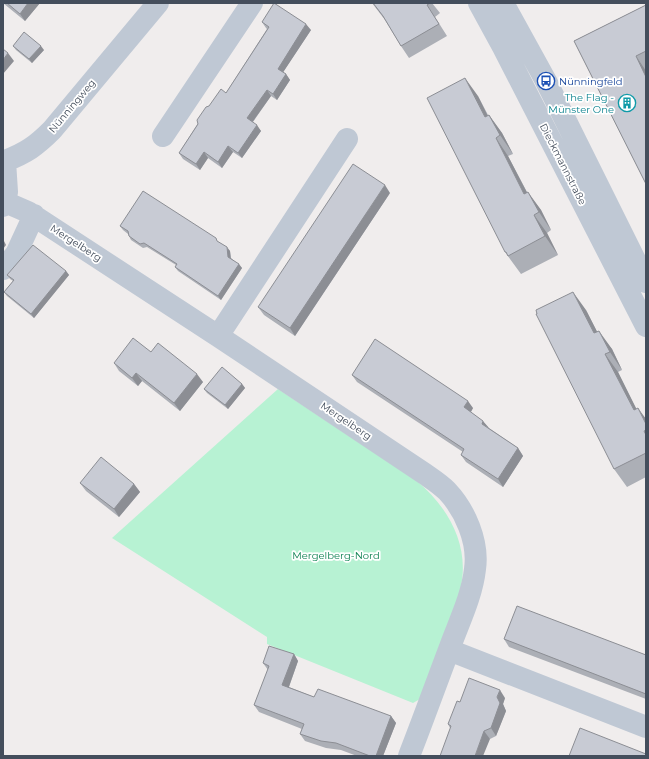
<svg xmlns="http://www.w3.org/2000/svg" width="649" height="759" viewBox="0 0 649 759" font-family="Montserrat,sans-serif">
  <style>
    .green { fill: #b7f2d3 }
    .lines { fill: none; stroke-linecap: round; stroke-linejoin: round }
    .minor { stroke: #bfc8d4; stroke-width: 22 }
    .wall { fill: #acafb6 }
    .shaded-wall { fill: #8c8e94 }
    .building { fill: #c8cbd4; stroke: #8c8e94 }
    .labels { text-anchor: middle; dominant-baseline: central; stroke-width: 3.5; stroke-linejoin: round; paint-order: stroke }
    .transit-label { font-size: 10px; fill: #164399; stroke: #fff; text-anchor: start }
    .culture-label { font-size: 10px; fill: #0d838f; stroke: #fff; text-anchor: end }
    .street-label { font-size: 10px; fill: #444e5c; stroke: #fff }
    .park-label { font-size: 10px; fill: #108253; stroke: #fff }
  </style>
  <rect width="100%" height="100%" fill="#f0eded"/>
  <path class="green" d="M278,389L417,481C449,508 471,547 460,591C457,604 450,618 445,631C437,654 428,676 420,699L413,703L267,644V637L112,538Z"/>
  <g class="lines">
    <path class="minor" d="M479,3L503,47L646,326
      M503,3L546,81L646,282
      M163,136L252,3
      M5,161C26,153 36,146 52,130L158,3
      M5,202L28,212L218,336L425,474C432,479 440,484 447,491C465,510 479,542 475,569C472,596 459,622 450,647C436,684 423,720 409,756
      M3,206L7,192L5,161
      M3,269L16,254L34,215
      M218,336L347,139
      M449,650L646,727"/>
  </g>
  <path class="wall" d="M3,3H40L25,21Z
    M372,3H432L440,13L435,17L447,36L409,58L401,46L385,20Z
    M646,5V184L574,41Z
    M262,22L311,30L283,72L286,74L290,80L277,100L271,96L253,122L261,131L242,158L233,152L222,168L208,158L200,170L183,159L179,153L209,106L226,93L267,29L266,28Z
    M13,46L44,50L32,63L16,50Z
    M478,96L488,115H489L502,133L513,154L508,156L527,192L541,210L551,230L547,233L558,255L521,274L505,252Z
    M390,193L295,336L264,315L258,307Z
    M120,226L219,242L230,251L231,258L242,268L221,300L178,271L175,267L176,265L147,247L143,248L131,240L128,234L123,230Z
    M66,271L69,275L34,318L7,296L4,292L13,281L10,279L7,275Z
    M586,310L597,332L612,349L622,370L618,372L636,409L646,419V477L627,487L614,469Z
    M151,352L203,382L180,411L142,381L138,386L119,371L114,363Z
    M352,375L473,408L471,412L489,428L518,448L523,456L503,487L466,462L461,455L463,452L357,382Z
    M242,384L245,388L228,409L207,393L204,389Z
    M80,483L134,484L140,492L119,517L86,491Z
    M504,639L646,655V699L509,647Z
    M294,654L298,661L289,687L314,697L391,716L396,723L383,756H357L341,750L326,748L305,741L300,734L302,729L259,712L254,705L268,670L263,663Z
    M505,698L503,704L506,711L496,736L490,739L450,728L448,724L460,702Z"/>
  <path class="shaded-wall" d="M28,3H40L25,21L20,14Z
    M306,24L311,30L282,74L278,69Z
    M41,46L44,50L32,63L29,59Z
    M8,53L14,61L3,74V60Z
    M636,56L646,71V77Z
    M286,74L290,80L277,100L273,94Z
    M465,78L478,96L497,135L485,117Z
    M267,90L271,96L251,124L247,118Z
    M489,115L502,133L513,154L500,135Z
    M257,125L261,131L242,158L238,153Z
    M496,138L508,156L537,212L524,194Z
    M228,146L233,152L222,168L218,162Z
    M204,152L208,158L200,170L196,164Z
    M385,185L390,193L295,336L290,328Z
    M528,192L541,210L551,230L539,212Z
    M534,215L547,233L558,255L545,236Z
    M4,241L6,245L3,249V242Z
    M227,247L230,251L231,261L228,257Z
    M239,264L242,268L221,300L218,296Z
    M66,271L69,275L34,318L31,314Z
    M573,292L586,310L607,351L594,333Z
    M599,331L612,349L622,370L610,352Z
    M605,354L618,372L646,428L634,410Z
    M136,373L142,381L138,386L132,378Z
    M197,374L203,382L180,411L174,403Z
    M242,384L245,388L228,409L225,405Z
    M468,401L473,408L469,415L464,407Z
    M638,408L646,419V424Z
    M483,421L489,428L482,424Z
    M518,448L523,456L503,487L498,479Z
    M134,484L140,492L119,517L114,509Z
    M294,654L298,661L287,692L282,685Z
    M500,690L505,698L503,704L506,711L496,736L491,728L497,697Z
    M391,716L396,723L383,756H376Z
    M484,731L490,739L483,756H475Z"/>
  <path class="building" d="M7,3H28L20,14Z
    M274,3L306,24L278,69L286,74L273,94L267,90L247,118L257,125L238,153L228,146L218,162L204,152L196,164L179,153L198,124L197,120L206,107L209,106L221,89L226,93L269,27L262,22Z
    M373,3H430L427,5L439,24L401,46L383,16Z
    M646,5V51L636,56L646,77V184L574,41Z
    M24,32L41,46L29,59L13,46Z
    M3,49L8,53L3,60Z
    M465,78L485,117L489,115L500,135L496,138L524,194L528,192L539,212L534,215L545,236L508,256L506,252H505L427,98Z
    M353,164L385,185L290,328L258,307Z
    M143,191L216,238L217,241L227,247L228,257L239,264L218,296L175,267L177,264L144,243L140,244L129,236L128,231L120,226Z
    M33,245L66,271L31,314L4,292L14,280L7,275Z
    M573,292L594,333L599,331L610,352L605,354L634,410L638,408L646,424V430L644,431L646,435V453L614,469L536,314H537L536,310Z
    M133,338L151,352L158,343L197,374L174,403L136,373L132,378L114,363Z
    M375,339L468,401L464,407L483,421L482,424L518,448L498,479L461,455L464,449L352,375Z
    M222,367L242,384L225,405L204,389Z
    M101,457L134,484L114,509L80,483Z
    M517,606L646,655V694L504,639Z
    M269,646L294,654L282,685L314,697L318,689L391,716L376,756H370L336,743L321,741L300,734L304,724L254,705L269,666L263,663Z
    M469,678L500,690L497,697L500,703L491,728L484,731L475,756H440L451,726L448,724L457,701L460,702Z
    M580,728L646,754V756H569Z"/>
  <defs>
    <symbol id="bus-ring" viewBox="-11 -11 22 22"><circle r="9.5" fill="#fff" stroke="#1a4fb4" stroke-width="1.5"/><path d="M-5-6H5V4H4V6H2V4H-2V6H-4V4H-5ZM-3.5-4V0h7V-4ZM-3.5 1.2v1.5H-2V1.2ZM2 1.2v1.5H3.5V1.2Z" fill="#1a4fb4"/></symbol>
    <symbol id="building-ring" viewBox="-11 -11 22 22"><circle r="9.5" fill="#fff" stroke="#0f9aa8" stroke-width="1.5"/><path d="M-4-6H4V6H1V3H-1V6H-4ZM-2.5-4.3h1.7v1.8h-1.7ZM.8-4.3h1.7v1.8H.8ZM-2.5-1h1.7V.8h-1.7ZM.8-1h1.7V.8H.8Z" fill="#0f9aa8"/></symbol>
  </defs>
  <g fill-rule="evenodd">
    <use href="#bus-ring" x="536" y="71" width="20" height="20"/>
    <use href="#building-ring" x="617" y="93" width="20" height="20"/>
  </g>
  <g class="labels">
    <g class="transit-label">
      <text x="559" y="81">Nünningfeld</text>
    </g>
    <g class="culture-label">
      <text x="614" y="97">The Flag -<tspan x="614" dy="12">Münster One</tspan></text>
    </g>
    <g class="street-label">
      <text transform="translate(72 106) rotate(-50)">Nünningweg</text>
      <text transform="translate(563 164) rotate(63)">Dieckmannstraße</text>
      <text transform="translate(76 243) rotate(33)">Mergelberg</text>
      <text transform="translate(346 421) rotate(34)">Mergelberg</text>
    </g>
    <g class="park-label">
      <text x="336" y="555">Mergelberg-Nord</text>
    </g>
  </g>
  <rect width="649" height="759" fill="none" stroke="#444e5c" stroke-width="8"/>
</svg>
